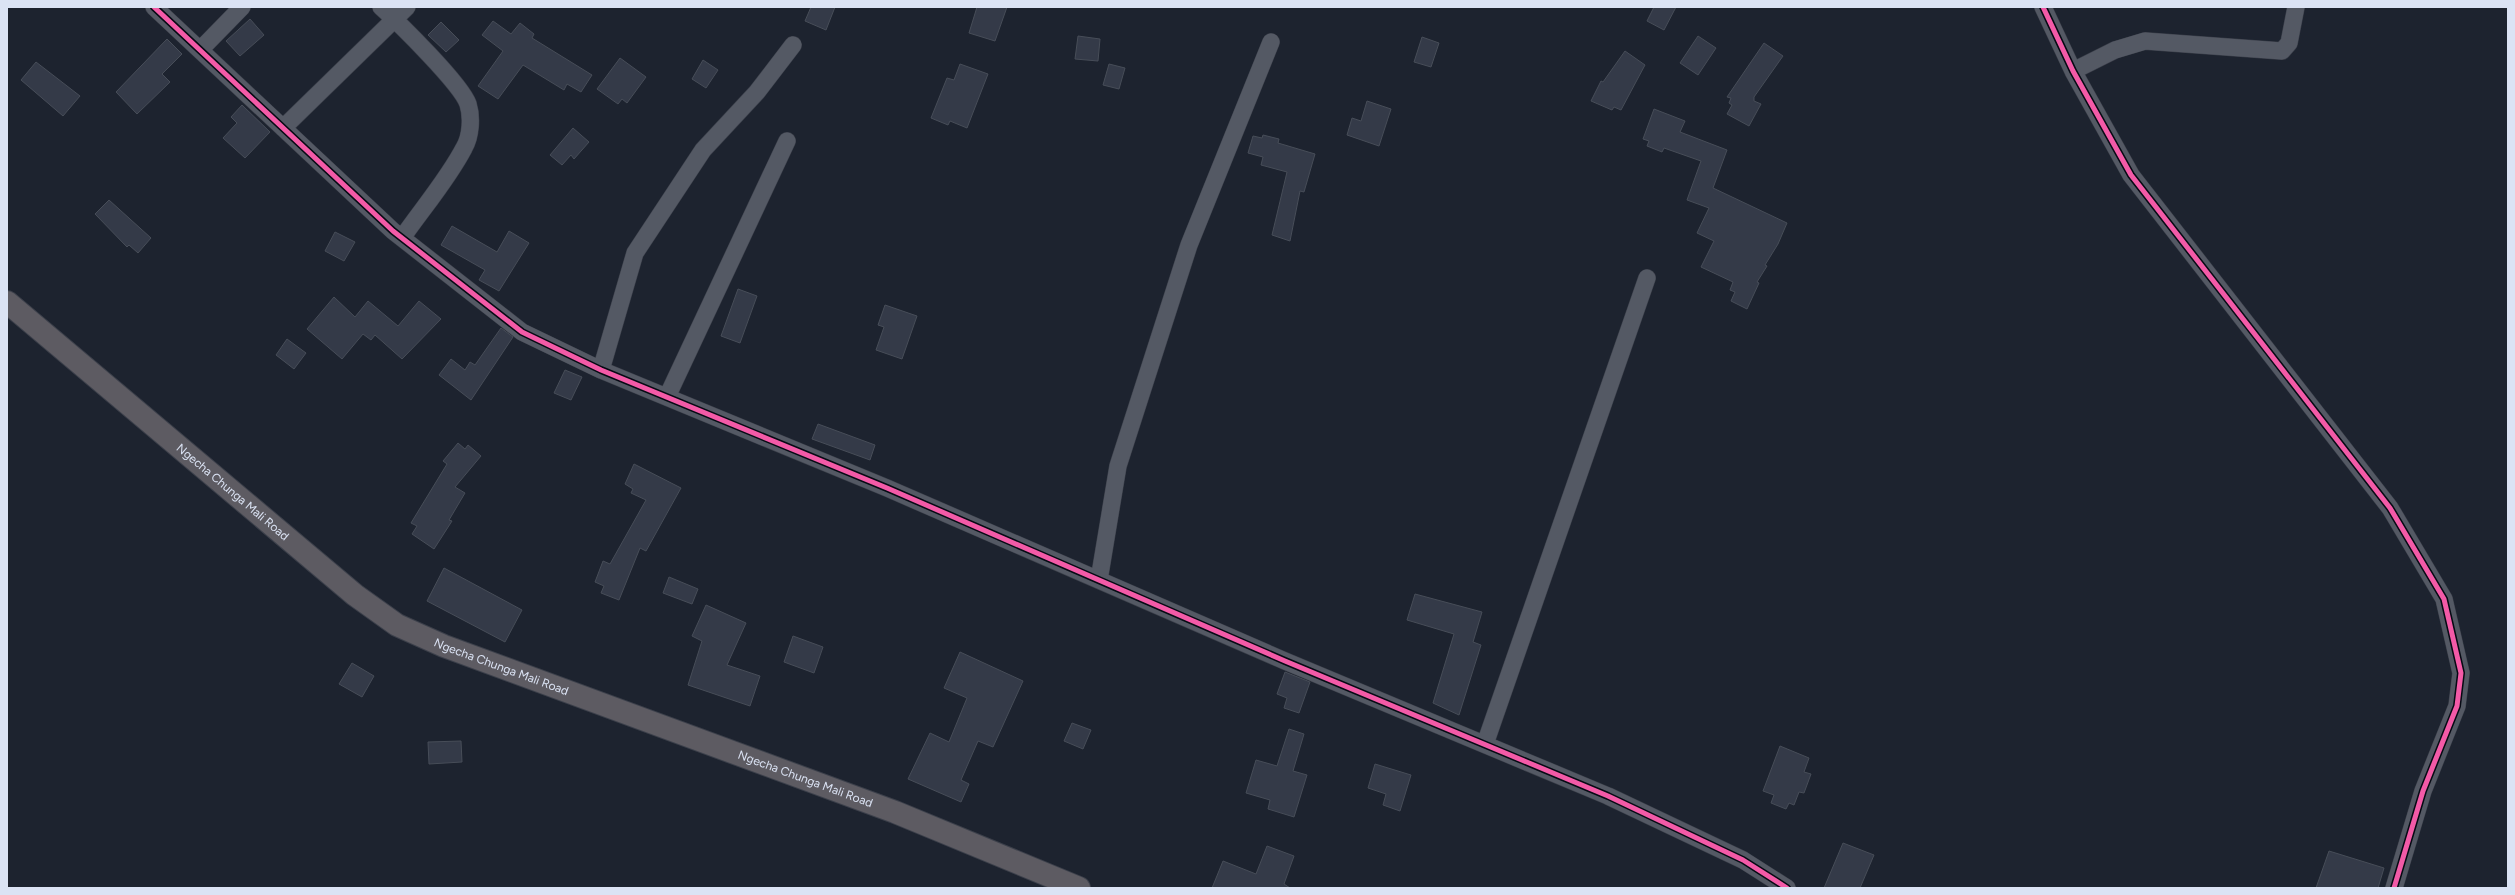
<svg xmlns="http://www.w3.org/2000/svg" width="2515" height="895" viewBox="0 0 2515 895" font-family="Figtree,sans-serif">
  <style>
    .building { fill: #343a48; stroke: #474d58 }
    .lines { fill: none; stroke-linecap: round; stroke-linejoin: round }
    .minor-casing { stroke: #3c404b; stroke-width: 18 }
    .primary-casing { stroke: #3c404b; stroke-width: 24 }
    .minor { stroke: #545964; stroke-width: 17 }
    .primary { stroke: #5d5b62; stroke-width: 22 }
    .cycleway-casing { stroke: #060a14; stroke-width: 8 }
    .cycleway { stroke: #f35aa7; stroke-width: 5 }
    .labels { text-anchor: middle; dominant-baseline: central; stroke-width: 3; stroke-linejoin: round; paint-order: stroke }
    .street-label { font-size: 12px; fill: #dbe3f4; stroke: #060a14 }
  </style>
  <rect width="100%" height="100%" fill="#1d232f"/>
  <path class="building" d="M811,7H835L826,30L805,21Z
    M977,7H1007L995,41L969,33Z
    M1654,7H1676L1664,30L1647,21Z
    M250,19L264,35L240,56L226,41Z
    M493,21L511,34L520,23L534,34L532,38L592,75L581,92L567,84L564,90L523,65L498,99L478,86L503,51L482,35Z
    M441,22L459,40L446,52L428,35Z
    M1078,36L1100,39L1098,61L1075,59Z
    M1698,36L1716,48L1698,75L1680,63Z
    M1422,37L1439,43L1431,67L1414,62Z
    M167,39L182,54L162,74L170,82L137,114L116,92Z
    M1764,43L1783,56L1754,97V101L1761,104L1749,126L1727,114L1732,105L1729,103L1731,98L1727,97Z
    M1625,51L1645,65L1621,110L1614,107L1612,110L1591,101L1601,81L1603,82Z
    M620,58L646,77L627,103L622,99L618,104L597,89Z
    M703,60L718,70L706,88L692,79Z
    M36,62L80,96L63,116L21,80Z
    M960,64L988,74L967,128L950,121L948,125L931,118L947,78L954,80Z
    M1109,64L1125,68L1119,89L1103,85Z
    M1367,101L1391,109L1379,146L1347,135L1352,118L1361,121Z
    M242,105L270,132L245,158L223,138L237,123L231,117Z
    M1654,109L1685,121L1680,132L1727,150L1713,188L1787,223L1778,244L1765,265L1767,266L1757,282L1759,283L1747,309L1731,301L1735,292L1730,290L1733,282L1701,267L1714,241L1697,233L1709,208L1687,200L1701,161L1664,148L1662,152L1647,146L1649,141L1643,139Z
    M573,128L589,142L574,159L571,155L562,165L550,155Z
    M1263,135L1279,139L1278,143L1315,154L1304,192L1300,191L1290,241L1272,235L1287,172L1261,165L1263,157L1248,153L1253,136L1262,138Z
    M109,200L151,238L138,253L129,245L127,247L95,214Z
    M452,226L497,252L509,231L529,243L499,291L479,280L485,270L441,245Z
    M335,232L355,242L344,261L325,251Z
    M738,289L757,296L740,343L721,336Z
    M334,297L355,317L368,301L398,326L419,301L441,319L402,359L375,335L371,340L363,334L342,359L307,329Z
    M885,305L917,316L902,359L876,350L884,327L878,325Z
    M501,328L513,337L471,400L439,375L451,359L465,370L470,362L475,365Z
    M287,339L306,353L294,369L276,355Z
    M565,370L582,377L571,400L554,393Z
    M818,424L875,445L870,460L812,439Z
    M458,443L465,449L468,445L481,456L455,487L465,493L449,520L452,521L434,549L412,534L417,526L411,523L447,464L443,461Z
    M634,464L681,488L646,551L640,548L619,600L601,593L604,586L595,582L603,561L610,564L646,500L631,493L633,489L625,484Z
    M444,568L522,610L505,642L427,601Z
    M669,577L698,589L692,604L663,593Z
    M1415,594L1482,612L1473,642L1481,645L1459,715L1433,703L1454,634L1407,620Z
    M706,605L746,623L727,665L760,676L750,706L688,685L702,641L692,636Z
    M793,636L823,647L814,673L784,662Z
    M960,652L1023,681L993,747L978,741L961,780L969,784L961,802L908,779L930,733L949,742L967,698L944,688Z
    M352,663L374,676L362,697L339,684Z
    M1285,672L1310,682L1299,713L1284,708L1287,698L1277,694Z
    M1072,723L1091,730L1083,749L1064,741Z
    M1289,729L1304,734L1293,771L1307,775L1294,817L1268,809L1270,800L1246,793L1256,760L1277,766Z
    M461,741L462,762L429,764L428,742Z
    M1780,746L1809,758L1804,772L1811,774L1804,793L1799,792L1794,805L1789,803L1786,809L1771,803L1774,795L1763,791Z
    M1375,764L1411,775L1400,811L1383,805L1386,794L1368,788Z
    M1843,843L1874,855L1860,888H1824Z
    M1267,846L1294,856L1284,884L1290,888H1212L1223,861L1256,874Z
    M2329,851L2384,868L2378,888H2316Z"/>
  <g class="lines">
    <defs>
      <path id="minor" d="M154,7L393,231L522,332L601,370L887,488L1285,661L1608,796L1743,860L1787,888
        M381,7C399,23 461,84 468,104C472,117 471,136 464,148C448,179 422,209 402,238
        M2043,7L2073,71L2131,175L2390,508L2444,599L2461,673L2457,706L2423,791L2394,888
        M201,49L242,7
        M2073,71L2115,50L2145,41L2282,51L2289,43L2296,7
        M283,128L407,7
        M601,370L635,253L703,150L757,92L793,45
        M667,397L787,141
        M1099,580L1118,466L1189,245L1271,42
        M1485,744L1647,278"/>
      <g id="primary">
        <path id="s1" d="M7,302L355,595L397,625L444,646L895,812L1079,888"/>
      </g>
    </defs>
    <use href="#minor" class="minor-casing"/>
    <use href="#primary" class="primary-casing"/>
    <use href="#minor" class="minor"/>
    <use href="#primary" class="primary"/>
    <defs>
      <path id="cycleway" d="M154,7L393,231L522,332L601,370L887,488L1285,661L1608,796L1743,860L1787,888
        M2043,7L2073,71L2131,175L2390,508L2444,599L2461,673L2457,706L2423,791L2394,888"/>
    </defs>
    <use href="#cycleway" class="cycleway-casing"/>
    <use href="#cycleway" class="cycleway"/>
  </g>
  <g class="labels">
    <g class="street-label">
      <text stroke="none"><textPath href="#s1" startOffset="295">Ngecha Chunga Mali Road</textPath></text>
      <text stroke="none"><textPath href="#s1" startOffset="619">Ngecha Chunga Mali Road</textPath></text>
      <text stroke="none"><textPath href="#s1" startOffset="943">Ngecha Chunga Mali Road</textPath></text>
    </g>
  </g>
  <rect width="2515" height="895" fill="none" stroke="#dbe3f4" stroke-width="16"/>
</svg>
